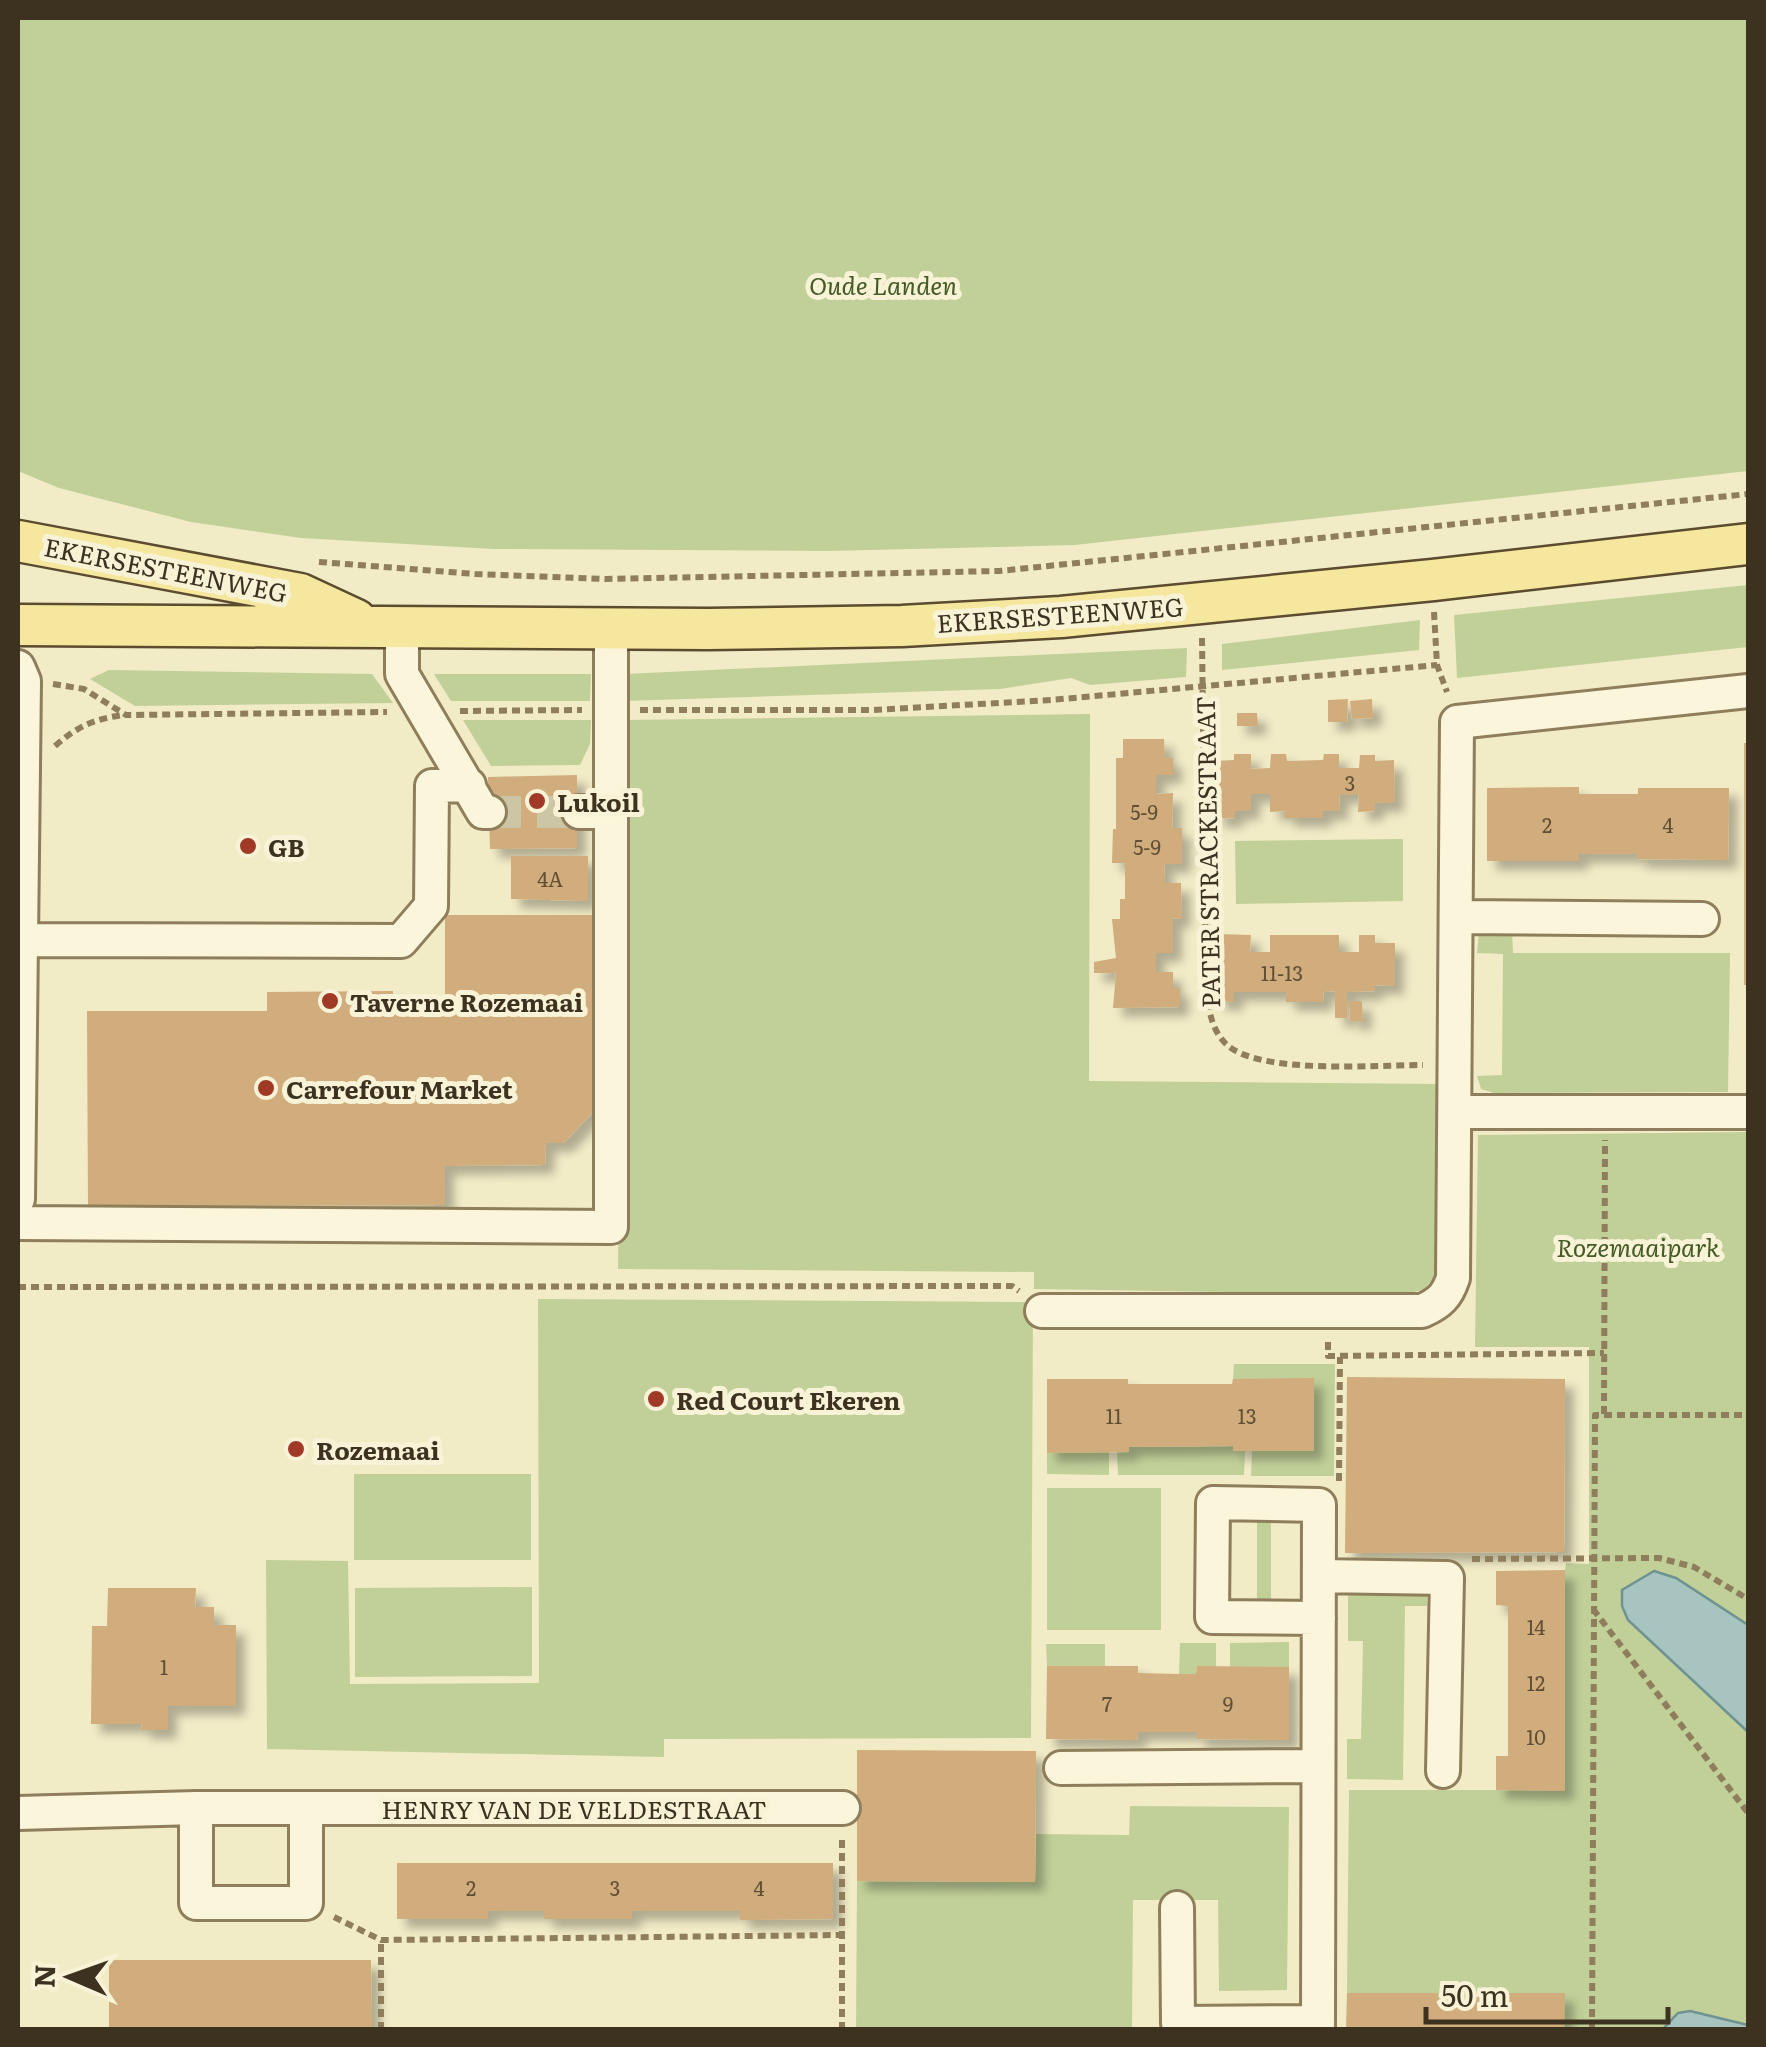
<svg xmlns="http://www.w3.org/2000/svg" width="1766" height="2047" viewBox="0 0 1766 2047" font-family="Literata,serif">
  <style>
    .green { fill: #c1d099 }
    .water { fill: #a8c4c0; stroke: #6e9390; stroke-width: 2.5 }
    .building { fill: #d1ac7b; filter: url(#shadow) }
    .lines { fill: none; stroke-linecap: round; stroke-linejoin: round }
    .minor-tunnel { stroke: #cdc6a5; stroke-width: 32; stroke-dasharray: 32 16; stroke-linecap: butt }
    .minor-casing { stroke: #8e7e5b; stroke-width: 38 }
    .major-casing { stroke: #5b4b2f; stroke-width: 45 }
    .path { stroke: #8e7e5b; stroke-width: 6; stroke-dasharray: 8 5; stroke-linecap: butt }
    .minor { stroke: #fbf6db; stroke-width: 32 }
    .major { stroke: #f5e79d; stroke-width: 40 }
    .poi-dot { fill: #a03a27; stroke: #f8f3d7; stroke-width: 4 }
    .labels { text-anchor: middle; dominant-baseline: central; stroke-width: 10; stroke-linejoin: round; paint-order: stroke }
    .number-label { font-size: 20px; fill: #625036 }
    .park-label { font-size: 25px; font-style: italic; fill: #445b25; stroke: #f8f3d7 }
    .street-label { font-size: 25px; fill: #3d321f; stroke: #f8f3d7 }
    .poi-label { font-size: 25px; font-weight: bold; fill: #3d321f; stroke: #f8f3d7; text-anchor: start }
  </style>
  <defs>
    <filter id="shadow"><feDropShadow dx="9" dy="9" stdDeviation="5" flood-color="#0004"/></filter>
  </defs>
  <rect width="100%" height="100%" fill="#f1ebc6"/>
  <path class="green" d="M18,18H1748V471L1075,545L827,551L494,549L301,538L191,522L59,488L18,471Z
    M1748,585V647L1457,678L1454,615Z
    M1420,620L1419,650L1222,670V644Z
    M1187,648L1186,677L1090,685L1071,678L1000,689L624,701L625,674Z
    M109,670L372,674L393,703L135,706L90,679Z
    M434,674H591L590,701H451Z
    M1090,714L1089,1081L1438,1084L1435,1276L1425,1289L1403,1295L1034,1289V1272L618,1269L624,720Z
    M463,720H591L590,744L580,765L491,766Z
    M1403,839V901L1236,904L1235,841Z
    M1512,929L1513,953H1730L1728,1092L1494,1093L1481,1089L1477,1076L1502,1075L1503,954L1477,953L1479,934L1484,930Z
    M1748,1132V2029H1564V1993H1474L1473,1999L1439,2000L1438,1993H1347L1349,1790H1565V1570L1566,1563L1589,1564V1347H1475L1478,1135Z
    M538,1299L1033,1302L1031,1738L664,1739V1757L267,1749L266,1560L348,1561L350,1684L539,1683Z
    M1234,1364H1335L1334,1476H1251L1252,1451L1314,1450V1379H1233Z
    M1233,1446L1234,1451H1245L1244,1475H1118L1117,1452L1129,1447Z
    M1109,1452V1475L1047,1474V1453Z
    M354,1474H531V1560H354Z
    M1047,1488H1161V1630H1047Z
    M1271,1518V1604H1257V1519Z
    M532,1587V1676L355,1677V1588Z
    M1348,1594L1427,1595V1606H1405L1403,1780L1347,1779V1739H1361L1363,1641H1348Z
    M1289,1642V1667H1230V1643Z
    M1180,1643H1216V1667L1197,1666L1196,1674H1179Z
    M1046,1644H1105V1666H1047Z
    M1130,1806L1289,1807L1287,1990L1219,1991L1218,1900H1133L1132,2029L856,2030L857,1881L1035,1882L1036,1834L1129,1835Z"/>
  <path class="water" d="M1654,1571L1676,1578L1748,1625V1732L1628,1620L1622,1606V1590Z
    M1690,2011L1748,2025V2029H1663L1678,2013Z"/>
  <path class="building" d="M1348,699L1347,722H1328V700Z
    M1372,699L1373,718L1352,719L1350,701Z
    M1237,713H1257L1258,726H1237Z
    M1123,739H1164L1165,758H1173V775H1156V794L1173,793L1172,828H1182V864H1164L1165,883H1181L1182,919L1173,918V953H1156V972H1173V988H1180V1007L1113,1008L1116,973H1094V962L1116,958L1112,919H1120V899H1125V863H1112L1113,829H1116V758H1123Z
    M1744,743H1748V985H1744Z
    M1234,754H1251V769L1270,768L1271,754H1286L1287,761L1323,760L1324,754H1339V768H1359L1360,755H1375V761L1394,760L1395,803H1375V811L1358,812L1359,795H1339L1340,811H1323V818H1285V811L1270,812V794H1251V811H1235V818L1215,819V761L1234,760Z
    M577,775V848L490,849L488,777Z
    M1579,787V794H1638V788H1729L1728,860L1637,859V854H1579V861H1487V788Z
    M511,856H588V901L511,899Z
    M445,915H593V1112L564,1143H546L545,1165L445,1166V1205L88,1206L87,1011H267V992L393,991V1011H445Z
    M1215,934L1251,935L1250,952H1270V935H1339V952H1359V935H1375V943H1395V986L1375,985V991L1347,992V1018H1335V991L1323,992L1324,1002H1286V992H1234V1002L1216,1001Z
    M1349,1001H1362L1363,1021H1350Z
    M1347,1377L1565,1379L1564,1552L1345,1553Z
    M1314,1378V1451H1233V1446L1129,1447V1452L1047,1453V1379H1128V1384H1232L1233,1379Z
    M1565,1570V1791L1496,1790V1756H1508V1606L1496,1605V1571Z
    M108,1588H196L195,1607H214V1625H236V1706H168V1730H141L142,1724H91L92,1626H107Z
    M1047,1666H1138V1673L1179,1674H1196L1197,1666L1289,1667V1740L1197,1739V1732H1138L1137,1740L1046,1739Z
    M857,1750L1036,1751L1035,1882L857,1881Z
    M397,1863H833V1919L740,1920V1911H632V1919H544V1911H488V1919H397Z
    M109,1960H371L372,2030H109Z
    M1347,1993H1438L1439,2000L1473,1999V1993H1565L1564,2030H1346Z"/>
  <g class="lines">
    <path class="minor-tunnel" d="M489,812H579"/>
    <defs>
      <path id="minor" d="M402,626V674L483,812H489
        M18,667L24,681L18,1199
        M579,812H611
        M1457,917L1702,919
        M21,940L401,941L431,906L432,786L469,785
        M1455,1112H1748
        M18,1223L611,1227V628
        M1042,1311H1422C1440,1303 1447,1296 1453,1278L1457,722L1748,691
        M1319,1576L1447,1578L1443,1771
        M1061,1768L1318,1766
        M196,1808V1903H306V1808
        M18,1813L196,1808H843
        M1177,1908L1178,2023L1318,2022
        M1318,2030C1318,1855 1318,1680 1319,1505L1213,1503L1212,1617L1319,1618"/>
      <path id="major" d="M18,541L300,594L356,620
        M18,625L708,629L902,626L1061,617L1433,580L1748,544"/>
    </defs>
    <use href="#minor" class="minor-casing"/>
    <use href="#major" class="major-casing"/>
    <path class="path" d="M319,562L475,574L606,579L999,571L1748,494
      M1434,612L1437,665L1447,692
      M1202,638L1206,978C1208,1001 1208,1026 1226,1044C1258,1075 1377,1065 1423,1065
      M53,684L84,689L126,715L387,712
      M640,710H873L1051,700L1437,665
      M460,711L582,710
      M55,746C78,726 94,719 123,715
      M18,1287L1012,1286L1019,1291
      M1328,1342V1356L1604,1353
      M1604,1414L1605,1140
      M1339,1481L1340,1357
      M1472,1559L1659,1558L1694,1567L1748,1599
      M1593,1609L1748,1813
      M334,1917L381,1940L842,1935
      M381,2030V1940
      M842,2030V1839
      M1592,2030L1595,1415H1748"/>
    <use href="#minor" class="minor"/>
    <use href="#major" class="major"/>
  </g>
  <g class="poi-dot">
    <circle cx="537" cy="801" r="10"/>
    <circle cx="248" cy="846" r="10"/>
    <circle cx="330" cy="1001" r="10"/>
    <circle cx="266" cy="1088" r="10"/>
    <circle cx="656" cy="1399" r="10"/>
    <circle cx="296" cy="1449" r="10"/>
  </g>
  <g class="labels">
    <g class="number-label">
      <text x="1350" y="782">3</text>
      <text x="1144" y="811">5-9</text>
      <text x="1547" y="824">2</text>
      <text x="1668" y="824">4</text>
      <text x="1147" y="846">5-9</text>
      <text x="550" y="878">4A</text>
      <text x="1282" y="972">11-13</text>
      <text x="1114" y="1415">11</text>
      <text x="1247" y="1415">13</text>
      <text x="1536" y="1626">14</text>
      <text x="164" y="1666">1</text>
      <text x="1536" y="1682">12</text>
      <text x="1107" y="1703">7</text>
      <text x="1228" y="1703">9</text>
      <text x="1536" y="1736">10</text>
      <text x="471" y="1887">2</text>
      <text x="615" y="1887">3</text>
      <text x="759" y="1887">4</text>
    </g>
    <g class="park-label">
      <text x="883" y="284">Oude Landen</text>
      <text x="1638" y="1246">Rozemaaipark</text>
    </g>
    <g class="street-label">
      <text transform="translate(166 569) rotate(11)">EKERSESTEENWEG</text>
      <text transform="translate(1060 614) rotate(-4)">EKERSESTEENWEG</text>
      <text transform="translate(1207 852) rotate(-91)">PATER STRACKESTRAAT</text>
      <text x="574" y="1808">HENRY VAN DE VELDESTRAAT</text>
    </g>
    <g class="poi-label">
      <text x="557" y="801">Lukoil</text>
      <text x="268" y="846">GB</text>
      <text x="350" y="1001">Taverne Rozemaai</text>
      <text x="286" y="1088">Carrefour Market</text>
      <text x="676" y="1399">Red Court Ekeren</text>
      <text x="316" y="1449">Rozemaai</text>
    </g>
  </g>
  <rect width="1766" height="2047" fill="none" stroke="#3d321f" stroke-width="40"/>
  <g transform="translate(70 1977) rotate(272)" stroke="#f8f3d7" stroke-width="8" paint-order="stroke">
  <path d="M0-8L18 38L0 25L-18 38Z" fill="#3d321f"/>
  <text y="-15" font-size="28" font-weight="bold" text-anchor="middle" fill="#3d321f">N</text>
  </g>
  <path d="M1426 2007v15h242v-15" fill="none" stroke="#3d321f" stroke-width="5"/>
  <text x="1441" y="2007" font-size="30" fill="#3d321f" stroke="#f8f3d7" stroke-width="8" paint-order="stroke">50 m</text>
</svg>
